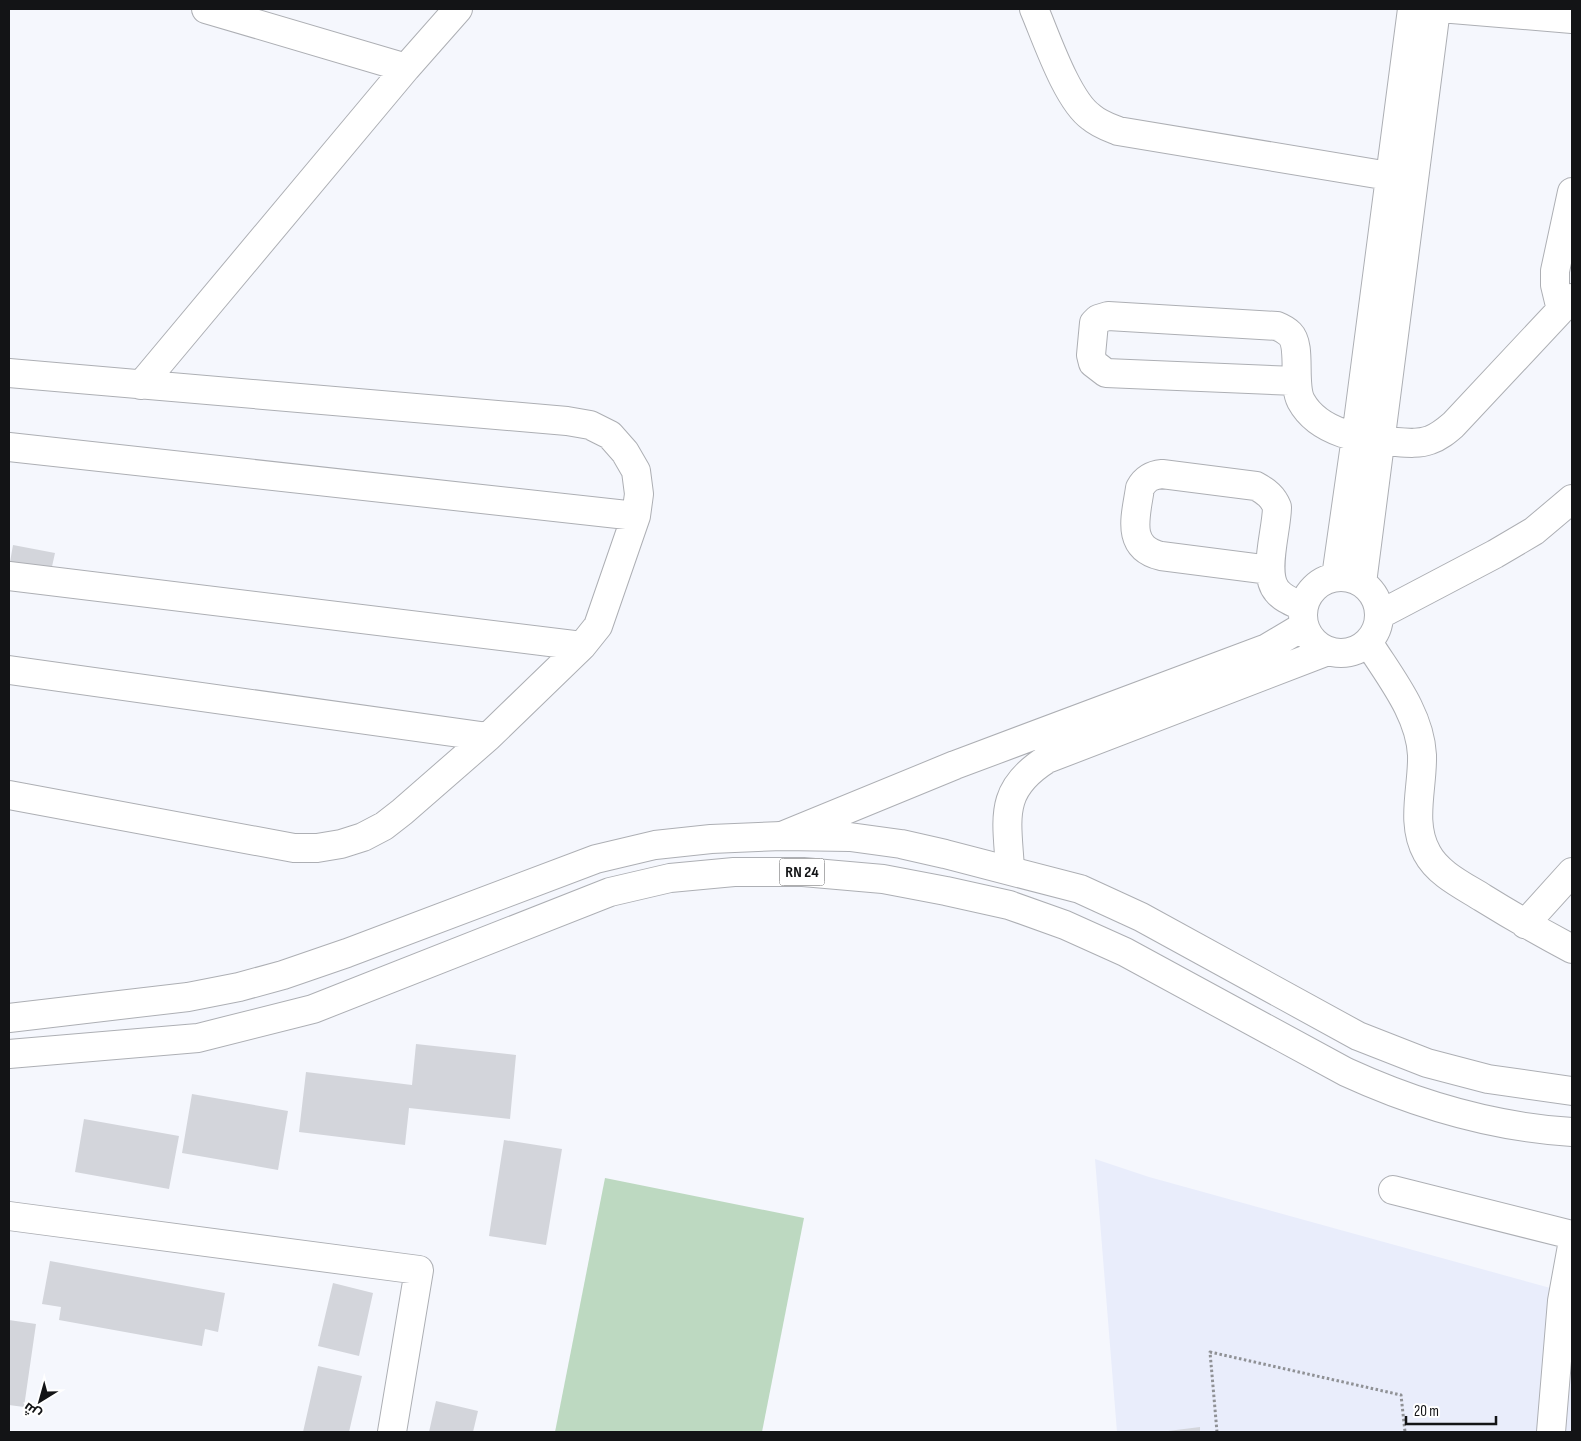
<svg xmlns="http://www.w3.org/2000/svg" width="1581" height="1441" viewBox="0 0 1581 1441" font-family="'Sofia Sans Condensed',Cairo,sans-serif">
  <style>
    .built { fill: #e9edfb }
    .green { fill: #bdd9c1 }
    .building { fill: #d3d5db }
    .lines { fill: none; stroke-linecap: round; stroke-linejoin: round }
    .minor-casing { stroke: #adafb4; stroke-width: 30 }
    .highway-casing { stroke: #adafb4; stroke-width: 30 }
    .path { stroke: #8f9195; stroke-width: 3; stroke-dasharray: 2.5 2.5; stroke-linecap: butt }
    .minor { stroke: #fff; stroke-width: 28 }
    .highway { stroke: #fff; stroke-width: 28 }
    .labels { text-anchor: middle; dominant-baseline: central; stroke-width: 4; stroke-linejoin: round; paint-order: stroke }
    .shield { fill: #fff; stroke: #5a5a5c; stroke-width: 1 }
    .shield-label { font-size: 16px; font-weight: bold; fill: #131416 }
  </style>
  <rect width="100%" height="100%" fill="#f5f7fd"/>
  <path class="built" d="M1095,1159L1149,1177L1572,1294V1432H1117Z"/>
  <path class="green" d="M605,1178L804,1218L762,1432H555Z"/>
  <path class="building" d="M13,545L55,553L51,571L10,562Z
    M416,1044L516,1055L510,1119L409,1108L405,1145L299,1132L306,1072L412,1085Z
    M192,1094L288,1111L278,1170L182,1153Z
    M84,1119L179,1136L169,1189L75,1172Z
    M504,1140L562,1149L546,1245L489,1236Z
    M50,1261L225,1293L218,1332L205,1329L202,1346L59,1320L61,1307L42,1304Z
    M333,1283L373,1293L359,1356L318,1346Z
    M9,1320L36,1324L24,1407L9,1405Z
    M318,1366L362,1376L349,1432H303Z
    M436,1401L478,1411L473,1432H429Z
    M1200,1427V1432H1168V1431Z"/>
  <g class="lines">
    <defs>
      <path id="minor" d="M206,9L406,68
        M1034,9C1046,37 1067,100 1091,117C1099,124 1108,127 1118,131L1407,179
        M1452,9L1572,19
        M1561,310L1555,285V271L1572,192
        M9,373L567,421L590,425L610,435L625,452L636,471L639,494L636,516L598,626L582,646L488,737L402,812L384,826L363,837L341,844L317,848H294L9,795
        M1296,381L1106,373L1093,363L1091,355L1094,323L1098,319L1108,316L1277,326C1282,328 1287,331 1290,334C1302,346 1292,384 1301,401C1319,434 1363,440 1396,442C1408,443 1419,444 1430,440C1439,437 1446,431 1453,425L1572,298
        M141,385L406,68L458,9
        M9,447L636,516
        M1270,570L1161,556C1125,547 1136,516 1140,488C1145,479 1151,475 1162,474L1256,486C1267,492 1273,497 1277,507C1277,530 1262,574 1277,591C1283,599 1295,603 1303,607
        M9,576L582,646
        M1303 615a38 38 0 1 1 76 0a38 38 0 1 1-76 0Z
        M1336,577L1356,437L1412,9
        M1362,583L1436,9
        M1379,615L1495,554L1534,531L1572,499
        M1368,642C1389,676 1420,713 1422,755C1423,787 1410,823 1427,853C1438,874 1464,886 1483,898C1512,916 1542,933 1572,949
        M9,670L488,737
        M782,836L955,765L1267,648L1304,626
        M1010,869C1007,818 998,790 1047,759L1328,651
        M1525,924L1572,872
        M1393,1190L1572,1235
        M9,1216L419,1270L392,1432
        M1551,1432L1562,1301L1572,1246"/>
      <path id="highway" d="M9,1018L188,997L239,987L283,975L347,953L596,859L655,845L711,839L782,836L850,837L901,844L945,854L1080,889L1141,917L1358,1036L1427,1063L1488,1079L1572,1091
        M9,1054L198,1038L313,1009L610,892L670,878L734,872H803L883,879L946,891L1009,905L1065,925L1125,952L1346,1072C1418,1105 1493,1127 1572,1132"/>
    </defs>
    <use href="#minor" class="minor-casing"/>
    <use href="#highway" class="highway-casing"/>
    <path class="path" d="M1217,1432L1210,1352L1401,1395L1405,1432"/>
    <use href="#minor" class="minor"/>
    <use href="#highway" class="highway"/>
  </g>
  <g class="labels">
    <rect class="shield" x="779.5" y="858.5" width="45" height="27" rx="4"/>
    <g class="shield-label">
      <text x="802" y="872">RN 24</text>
    </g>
  </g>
  <rect width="1581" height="1441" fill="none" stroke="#131416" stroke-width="20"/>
  <g transform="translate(40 1401) rotate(217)" stroke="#ffffff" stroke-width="4" paint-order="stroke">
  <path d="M0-4L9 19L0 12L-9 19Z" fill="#131416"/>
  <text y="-8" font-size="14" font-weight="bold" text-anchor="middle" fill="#131416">ش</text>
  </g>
  <path d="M1406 1416v8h90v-8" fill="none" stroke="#131416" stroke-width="2.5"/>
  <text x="1414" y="1416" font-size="15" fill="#131416" stroke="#ffffff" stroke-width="4" paint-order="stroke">20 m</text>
</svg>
